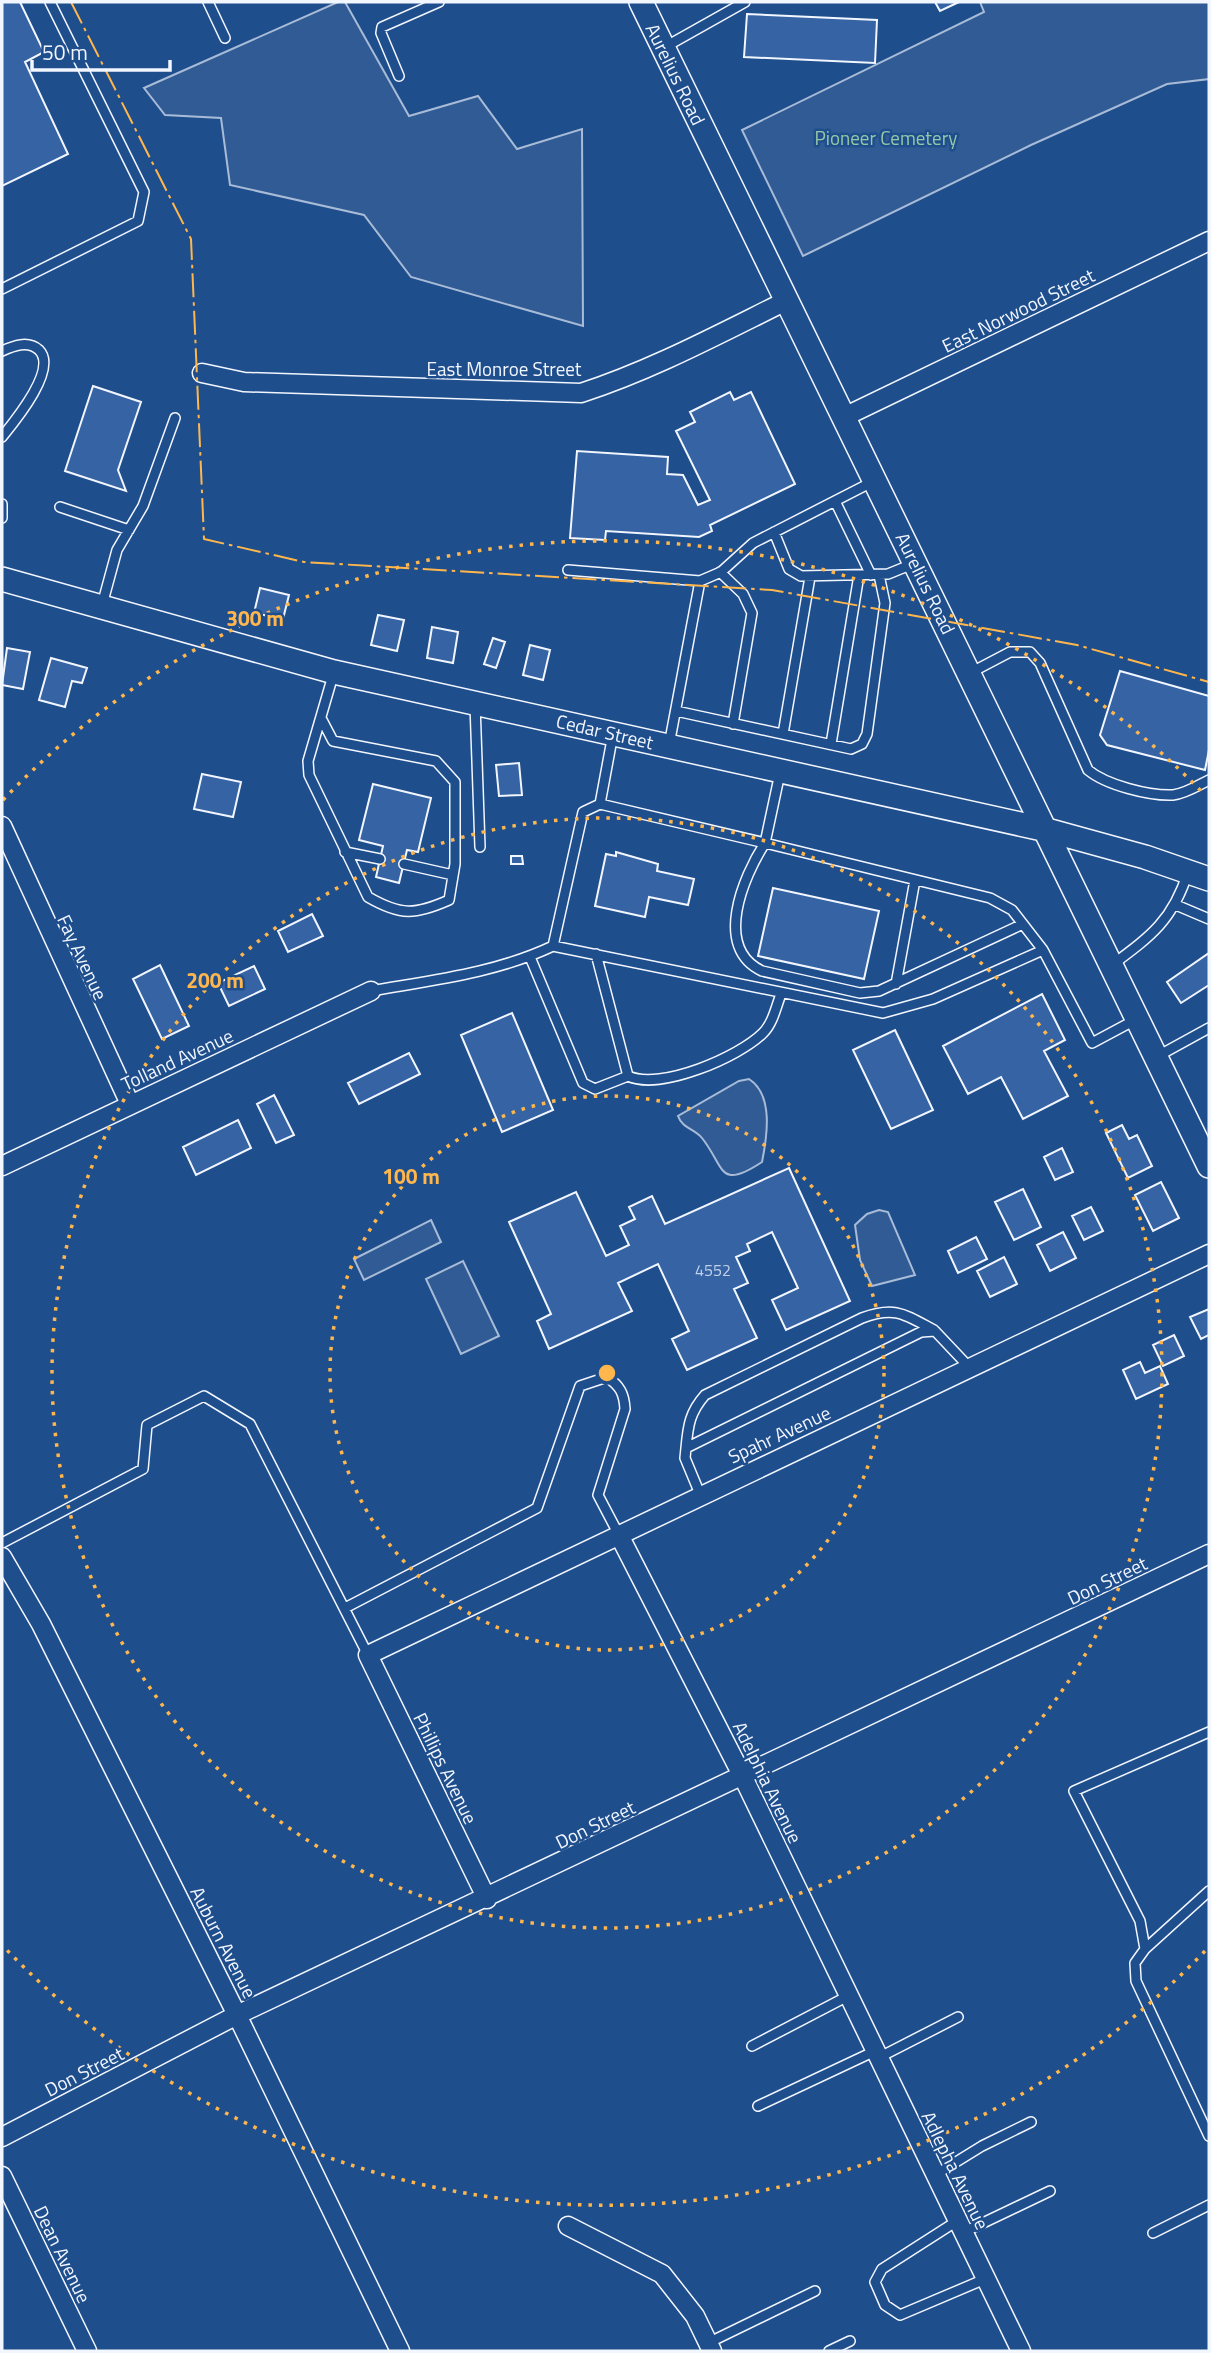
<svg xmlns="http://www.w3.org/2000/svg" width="1211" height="2353" viewBox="0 0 1211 2353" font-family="'Titillium Web',sans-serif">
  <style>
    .green { fill: #305b95; stroke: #a8bbd7; stroke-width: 2 }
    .building { fill: #3563a3; stroke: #f2f6ff; stroke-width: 2 }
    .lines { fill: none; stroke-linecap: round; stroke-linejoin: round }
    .lane-casing { stroke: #f2f6ff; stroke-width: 12 }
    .street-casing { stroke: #f2f6ff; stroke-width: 21 }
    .secondary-casing { stroke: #f2f6ff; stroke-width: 26 }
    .lane { stroke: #1f4e8c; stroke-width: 9 }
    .street { stroke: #1f4e8c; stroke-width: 18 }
    .secondary { stroke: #1f4e8c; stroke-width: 23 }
    .power { stroke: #ffb74d; stroke-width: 2; stroke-dasharray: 24 5 3.5 5; stroke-linecap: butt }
    .ring { fill: none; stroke: #ffb74d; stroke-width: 3.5; stroke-dasharray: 3.5 7 }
    .labels { text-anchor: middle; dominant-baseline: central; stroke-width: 5; stroke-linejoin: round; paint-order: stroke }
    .number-label { font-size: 16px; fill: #c3d1e8 }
    .street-label { font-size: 19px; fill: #f2f6ff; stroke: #1f4e8c }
    .park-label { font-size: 19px; fill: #97c8a6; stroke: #1f4e8c }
    .centre { fill: #ffb74d; stroke: #1f4e8c; stroke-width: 3.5 }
    .ring-label { font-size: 21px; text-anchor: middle; font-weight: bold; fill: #ffb74d; stroke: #1f4e8c; stroke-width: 5; stroke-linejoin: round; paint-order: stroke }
  </style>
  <rect width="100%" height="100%" fill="#1f4e8c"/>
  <path class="green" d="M338,2H345L409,116L478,96L517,149L582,129L583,326L411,277L364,215L230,185L221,118L165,115L144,88Z
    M980,2H1209V79L1167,84L1031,145L803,256L742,130L984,12Z
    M749,1079C774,1095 767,1137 762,1162C718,1191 725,1167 702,1138C695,1129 682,1128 678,1116L739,1081Z
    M879,1210L888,1212L915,1275L872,1286L860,1260L855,1225L867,1214Z
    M431,1220L441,1242L364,1280L354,1259Z
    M463,1261L499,1336L461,1354L426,1279Z"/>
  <path class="building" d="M2,2H20L44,52L25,62L68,154L2,186Z
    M935,2H959L940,11Z
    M747,14L877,20L875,63L744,57Z
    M93,386L141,402L118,470L126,491L65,471Z
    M730,392L734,400L751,392L795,484L710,525L712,531L699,537L606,531L605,540L570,538L577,451L668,457L667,474L683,475L698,505L710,500L676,431L695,422L690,412Z
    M260,588L289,595L283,619L254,613Z
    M378,615L404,620L397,651L371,645Z
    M432,627L458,632L453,663L427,658Z
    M493,638L505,642L496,668L484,664Z
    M530,645L550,650L543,680L523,675Z
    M7,648L30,652L23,689L2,685Z
    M51,658L87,668L82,683L72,681L65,707L39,700Z
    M1120,671L1209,696V750L1205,770L1107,745L1100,735Z
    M519,763L522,795L499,796L496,765Z
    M202,774L241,782L233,817L194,809Z
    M373,784L431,798L418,852L407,850L399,883L376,877L383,846L359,840Z
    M616,852L658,864L657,871L694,879L688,905L649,897L645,917L595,906L606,854L616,856Z
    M511,856H522L523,864H511Z
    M773,888L879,911L864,979L758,956Z
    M312,914L323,936L288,952L278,931Z
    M1209,953V985L1181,1003L1167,982Z
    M160,965L189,1026L162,1039L133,979Z
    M254,966L265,989L229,1006L218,983Z
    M1042,994L1065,1040L1044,1051L1068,1096L1023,1119L1001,1077L968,1094L943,1046Z
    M512,1013L553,1110L502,1132L461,1035Z
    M895,1030L933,1110L891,1129L853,1050Z
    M409,1053L420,1074L359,1104L348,1083Z
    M274,1095L294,1135L276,1143L257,1104Z
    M238,1120L251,1148L196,1175L183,1147Z
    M1122,1125L1129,1139L1137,1135L1152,1166L1128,1178L1106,1133Z
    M1062,1148L1073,1172L1055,1180L1044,1157Z
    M789,1168L850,1301L786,1330L772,1300L798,1288L772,1232L747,1244L750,1251L736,1257L748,1283L734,1289L757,1338L687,1370L672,1339L689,1331L658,1264L618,1283L632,1311L549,1349L537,1321L551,1314L509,1222L576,1192L606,1256L629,1245L620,1226L635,1219L629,1207L652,1196L665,1224Z
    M1161,1182L1179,1218L1153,1231L1135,1195Z
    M1023,1189L1041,1227L1014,1240L995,1202Z
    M1091,1207L1103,1231L1084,1240L1072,1216Z
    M1063,1232L1076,1258L1050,1271L1037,1245Z
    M976,1237L987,1259L958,1273L948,1251Z
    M1004,1257L1017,1284L990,1297L977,1271Z
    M1209,1309V1335L1201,1339L1190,1317Z
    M1174,1335L1184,1356L1163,1366L1153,1345Z
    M1140,1362L1145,1373L1160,1366L1168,1384L1136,1399L1123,1370Z"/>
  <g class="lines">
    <defs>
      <path id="lane" d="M208,2L225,38
        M665,47L745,2
        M399,76L381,33L382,27L439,2
        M2,289L138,221L144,192L50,2
        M2,351C13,346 28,340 39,350C58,369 15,421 2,437
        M835,501L871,575
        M2,504V518
        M60,507L129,530
        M774,532L789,569L801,576L888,574L915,563
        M568,570L700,581L721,572L753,543L874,481
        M720,572L743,594L752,613L733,724
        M102,605L117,550L143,506L175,418
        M970,673L1010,652H1030L1040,663L1088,770C1106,785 1149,796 1173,795C1185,794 1199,785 1209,780
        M475,704L480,847
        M676,711L851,749L862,744L867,734L885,603L879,575
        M321,718L333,741L436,761L455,782V864L449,900C415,915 401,916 368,897L309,775L308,761L334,672
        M783,734L810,577
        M831,744L859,575
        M669,745L700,581
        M780,773L765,843L990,898L1012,910L1043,950
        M600,804L765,843C743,877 713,948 762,971L860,993L879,991L1023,924
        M345,852L380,859
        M404,864L453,875
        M1176,905L1209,919
        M553,946L883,1013L933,999L1043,950L1092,1043L1135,1020
        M530,957L583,1083L595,1089L628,1076L596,954
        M1112,965C1151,936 1173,920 1188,872
        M896,984L915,880
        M371,991C433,980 496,973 553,946L583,812L600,804L613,734
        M1158,1056L1209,1028
        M628,1076C660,1091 739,1057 763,1033C773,1023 776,1007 781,994
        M686,1448C688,1425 690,1412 705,1395L862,1318C895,1306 904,1314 934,1330
        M700,1494L685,1458L686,1448L921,1332L935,1331L970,1368
        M2,1543L143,1469L147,1425L204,1396L250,1424L368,1655
        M345,1608L537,1508L580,1386L607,1377C620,1386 624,1393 625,1409L598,1495L619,1535
        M1209,1732L1074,1791L1140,1921L1145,1949L1135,1963L1136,1981L1209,2136
        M1145,1949L1209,1891
        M752,2046L848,1996
        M878,2058L958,2017
        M758,2106L875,2051
        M935,2175L982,2146L1031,2122
        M957,2221L882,2269L875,2282L885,2305L900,2315L985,2279
        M962,2233L1050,2191
        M1153,2233L1209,2205
        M708,2343L815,2291
        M829,2351L850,2341"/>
      <path id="street" d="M202,373L244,382L581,393C652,370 719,334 786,301
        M844,417L1209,241
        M2,826L130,1104
        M2,1166L371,991
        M619,1535L743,1777L1021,2351
        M2,1557L41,1624L237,2015L400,2351
        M487,1899L368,1655L1209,1254
        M2,2137L237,2015L1209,1554
        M2,2176L87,2351
        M568,2226L662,2274L695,2316L712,2351"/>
      <path id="secondary" d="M641,2L1209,1166
        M2,579L334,672L1047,830L1145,857L1209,879"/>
    </defs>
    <use href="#lane" class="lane-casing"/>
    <use href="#street" class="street-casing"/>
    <use href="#secondary" class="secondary-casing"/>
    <use href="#lane" class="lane"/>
    <use href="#street" class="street"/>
    <use href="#secondary" class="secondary"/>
    <path class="power" d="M71,2L191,239L204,539L304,562L772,590L1077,645L1209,682"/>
  </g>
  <g class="ring">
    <circle cx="607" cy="1373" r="277"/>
    <circle cx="607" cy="1373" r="555"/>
    <path d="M1205 1951A832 832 0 0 1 3 1946M3 800A832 832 0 0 1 1205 795"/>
  </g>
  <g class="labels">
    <g class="number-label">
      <text x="713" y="1270">4552</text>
    </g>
    <g class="street-label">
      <text transform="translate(676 74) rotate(64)">Aurelius Road</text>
      <text transform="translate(1018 310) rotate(-26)">East Norwood Street</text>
      <text x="504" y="368">East Monroe Street</text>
      <text transform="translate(926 583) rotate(64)">Aurelius Road</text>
      <text transform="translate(605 731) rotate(13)">Cedar Street</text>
      <text transform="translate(83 957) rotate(65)">Fay Avenue</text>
      <text transform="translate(177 1059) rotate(-25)">Tolland Avenue</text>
      <text transform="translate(779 1434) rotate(-25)">Spahr Avenue</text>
      <text transform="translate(1107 1580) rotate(-26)">Don Street</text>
      <text transform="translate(446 1768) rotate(64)">Phillips Avenue</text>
      <text transform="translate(768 1782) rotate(64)">Adelphia Avenue</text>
      <text transform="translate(595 1824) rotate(-26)">Don Street</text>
      <text transform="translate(224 1942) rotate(63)">Auburn Avenue</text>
      <text transform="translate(84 2071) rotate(-27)">Don Street</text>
      <text transform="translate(956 2170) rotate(64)">Adlepha Avenue</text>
      <text transform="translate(63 2254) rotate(64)">Dean Avenue</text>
    </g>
    <g class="park-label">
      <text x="886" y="137">Pioneer Cemetery</text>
    </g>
  </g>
  <circle cx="607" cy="1373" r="10" class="centre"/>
  <g class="ring-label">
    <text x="255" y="626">300 m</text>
    <text x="215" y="988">200 m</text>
    <text x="411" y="1184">100 m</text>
  </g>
  <rect width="1211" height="2353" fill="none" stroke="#f2f6ff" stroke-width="7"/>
  <path d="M32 60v10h138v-10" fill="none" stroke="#f2f6ff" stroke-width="3.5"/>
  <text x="42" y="60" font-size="21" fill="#f2f6ff" stroke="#1f4e8c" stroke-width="5" paint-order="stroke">50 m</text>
</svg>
